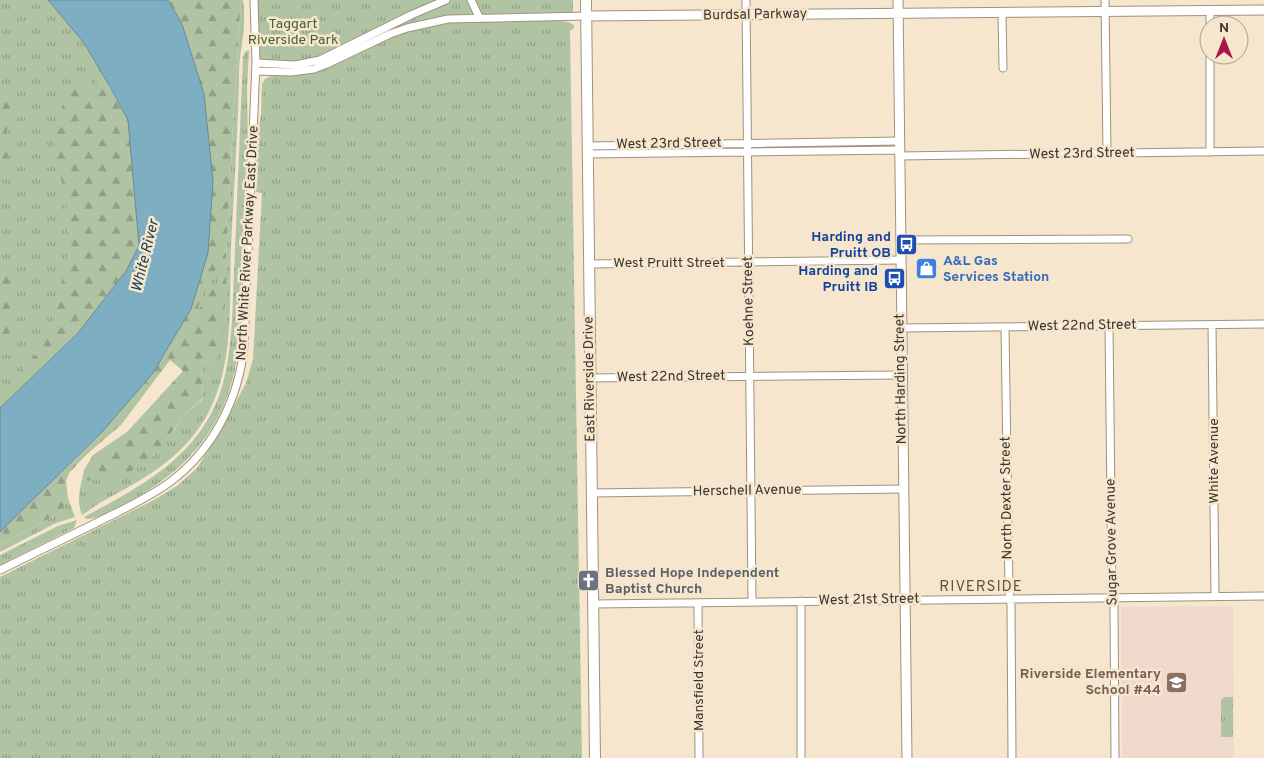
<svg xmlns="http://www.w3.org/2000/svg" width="1264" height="758" viewBox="0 0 1264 758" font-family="Overpass,sans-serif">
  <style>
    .education { fill: #efd9cc }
    .grass { fill: url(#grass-tufts) }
    .forest { fill: url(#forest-firs) }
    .water { fill: #7eaec2; stroke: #6a8a96 }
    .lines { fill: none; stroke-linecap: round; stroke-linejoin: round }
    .minor-casing { stroke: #a0927b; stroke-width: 9 }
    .tertiary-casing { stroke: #a0927b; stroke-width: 11 }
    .secondary-casing { stroke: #a0927b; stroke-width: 12 }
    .minor { stroke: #fff; stroke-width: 7 }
    .tertiary { stroke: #fff; stroke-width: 9 }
    .secondary { stroke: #fff; stroke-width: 10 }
    .labels { text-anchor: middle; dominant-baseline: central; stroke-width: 5; stroke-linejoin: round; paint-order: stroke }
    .street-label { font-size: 14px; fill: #3d372e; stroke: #f5e6cd }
    .park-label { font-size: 14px; fill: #43622c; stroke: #f5e6cd }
    .transit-label { font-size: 14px; font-weight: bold; fill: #164399; stroke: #f5e6cd; text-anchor: end }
    .shop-label { font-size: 14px; font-weight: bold; fill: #366cbe; stroke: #f5e6cd; text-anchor: start }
    .worship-label { font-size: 14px; font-weight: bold; fill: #5b616d; stroke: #f5e6cd; text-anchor: start }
    .education-label { font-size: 14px; font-weight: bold; fill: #785e54; stroke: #f5e6cd; text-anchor: end }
    .water-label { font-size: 15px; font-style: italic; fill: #153f4f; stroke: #f5e6cd }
    .neighbourhood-label { font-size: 15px; letter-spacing: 1px; fill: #61543f; stroke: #f5e6cd }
  </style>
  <defs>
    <pattern id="grass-tufts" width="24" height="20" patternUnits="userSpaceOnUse" patternTransform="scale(1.25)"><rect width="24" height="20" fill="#b0c4a4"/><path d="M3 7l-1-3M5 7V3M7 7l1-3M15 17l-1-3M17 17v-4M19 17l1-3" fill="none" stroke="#90a086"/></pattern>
    <pattern id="forest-firs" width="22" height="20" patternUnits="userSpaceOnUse" patternTransform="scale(1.25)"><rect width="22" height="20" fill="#b0c4a4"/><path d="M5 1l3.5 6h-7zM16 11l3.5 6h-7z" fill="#90a086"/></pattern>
  </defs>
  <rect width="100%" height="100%" fill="#f5e6cd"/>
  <path class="education" d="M1233,606L1234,758H1122L1121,607Z"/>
  <path class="grass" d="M0,0H48L84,43L109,85L93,289L0,408Z
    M241,0H243C246,19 243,38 240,57C239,66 239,77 239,87C237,140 234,193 231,246C229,302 235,367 206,417C181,460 142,480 101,502C94,506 89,511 82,515C77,502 79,492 82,479L88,481L101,477L171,434L186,413L203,399L201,363L218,357L226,270L196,316L199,284L226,258L233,123Z
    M253,0H573V12L452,15L420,26C467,20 514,20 560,21L568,22L574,25V28L570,31L582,758H0V577L152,501L177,486L197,468L223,426L246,383L253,359L262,193L256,192V148L261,114L262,84L265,79L274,74H290L373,43L315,64L261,63Z
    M249,50L247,88L248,144L239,343C232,419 192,469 126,503C115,509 100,519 87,519L84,517C140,487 198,457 220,393C228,370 230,345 232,321L243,57L245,52Z
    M68,498L75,517L56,523L0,552V545L61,512Z
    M77,520L74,528L0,565V555L58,526Z
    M1224,697H1233V737H1221V700Z"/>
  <path class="forest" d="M168,0H241L233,123L226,258L208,278L196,314L227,268L222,351L218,357L201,363L203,398L186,413L155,455L130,472L88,481L82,479L84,470L93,455L127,432L183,371L170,360L121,425L87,454L69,473L66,481L68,498L61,512L0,545V532L103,431L153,373L191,309L182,24Z
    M97,65L128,120L139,246L126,271L78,333L0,408V399L4,395L51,334L70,242L66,202L62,182L56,165L54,138L55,125L64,103L69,83L88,89L97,83L92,72Z
    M0,80L12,97L14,102L6,135L8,156L0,180Z
    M0,239L1,254L18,313L15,326L7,334L3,346H0Z"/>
  <path class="water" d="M48,0H168L182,24L204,94L213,181L208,253L191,309L153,373L103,431L0,532V408L78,333L126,271L139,246L128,120L109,85L84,43Z"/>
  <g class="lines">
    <defs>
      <path id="minor" d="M471,0L479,17
        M746,0L752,602
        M1105,0L1107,153
        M1210,10V25
        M1002,13L1003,68
        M1210,55V152
        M256,63L295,65L320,60L411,15L446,0
        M256,71L291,72L314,69L327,64L390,34L407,28L448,19L586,16
        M588,146L899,141
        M588,154L899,150
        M899,156L1264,151
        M900,240L1128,239
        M589,264L900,260
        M1212,325L1215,596
        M1109,326L1112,591L1114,605L1115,758
        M1005,327L1009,592L1011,605L1012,758
        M901,328L1264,324
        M590,378L901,375
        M591,493L903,489
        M0,570C32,554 64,539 96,523C121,510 147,499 170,482C213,450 239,399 244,346L256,63L254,0
        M801,601V758
        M698,603L699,758
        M594,604L1264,596"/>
      <path id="tertiary" d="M898,0L907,758
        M586,16L1264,10"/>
      <path id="secondary" d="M586,0L595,758"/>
    </defs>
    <use href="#minor" class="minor-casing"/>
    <use href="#tertiary" class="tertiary-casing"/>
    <use href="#secondary" class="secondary-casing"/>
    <use href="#minor" class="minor"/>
    <use href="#tertiary" class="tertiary"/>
    <use href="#secondary" class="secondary"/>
  </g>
  <defs>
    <symbol id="bus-square" viewBox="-11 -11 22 22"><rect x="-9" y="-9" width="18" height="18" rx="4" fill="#1a4fb4" stroke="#f5e6cd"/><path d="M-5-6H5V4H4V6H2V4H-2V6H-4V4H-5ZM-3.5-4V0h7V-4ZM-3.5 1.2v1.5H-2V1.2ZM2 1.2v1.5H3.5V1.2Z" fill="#fff"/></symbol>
    <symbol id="shop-square" viewBox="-11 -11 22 22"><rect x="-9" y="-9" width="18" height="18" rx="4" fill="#3f7fe0" stroke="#f5e6cd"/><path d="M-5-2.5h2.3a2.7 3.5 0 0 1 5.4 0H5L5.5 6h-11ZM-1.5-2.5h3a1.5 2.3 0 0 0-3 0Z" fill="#fff"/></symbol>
    <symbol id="church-square" viewBox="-11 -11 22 22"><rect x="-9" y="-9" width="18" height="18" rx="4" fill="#6b7280" stroke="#f5e6cd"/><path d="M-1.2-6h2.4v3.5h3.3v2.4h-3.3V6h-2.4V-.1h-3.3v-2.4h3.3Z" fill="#fff"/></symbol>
    <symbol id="school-square" viewBox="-11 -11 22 22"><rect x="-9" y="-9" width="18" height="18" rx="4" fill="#8d6e63" stroke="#f5e6cd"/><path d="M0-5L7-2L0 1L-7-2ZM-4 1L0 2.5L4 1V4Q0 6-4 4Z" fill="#fff"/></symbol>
  </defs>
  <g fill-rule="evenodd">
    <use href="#bus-square" x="894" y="232" width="25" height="25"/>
    <use href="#shop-square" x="914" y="256" width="25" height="25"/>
    <use href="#bus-square" x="882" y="266" width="25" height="25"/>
    <use href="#church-square" x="576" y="568" width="25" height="25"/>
    <use href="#school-square" x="1164" y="670" width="25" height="25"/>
  </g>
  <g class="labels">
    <g class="street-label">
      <text transform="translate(755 15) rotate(-1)">Burdsal Parkway</text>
      <text transform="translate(669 144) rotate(-1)">West 23rd Street</text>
      <text transform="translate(1082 154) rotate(-1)">West 23rd Street</text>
      <text transform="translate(248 243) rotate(-87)">North White River Parkway East Drive</text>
      <text x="669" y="263">West Pruitt Street</text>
      <text transform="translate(749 301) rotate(-91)">Koehne Street</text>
      <text transform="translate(1082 326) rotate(-1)">West 22nd Street</text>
      <text transform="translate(671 377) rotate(-1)">West 22nd Street</text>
      <text transform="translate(590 379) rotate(-91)">East Riverside Drive</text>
      <text transform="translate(901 379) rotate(-91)">North Harding Street</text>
      <text transform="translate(1214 461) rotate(-90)">White Avenue</text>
      <text transform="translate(747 491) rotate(-1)">Herschell Avenue</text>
      <text transform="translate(1007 498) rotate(-91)">North Dexter Street</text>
      <text transform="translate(1112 542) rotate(-91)">Sugar Grove Avenue</text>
      <text transform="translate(869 600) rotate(-1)">West 21st Street</text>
      <text transform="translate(699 680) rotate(-90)">Mansfield Street</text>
    </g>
    <g class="park-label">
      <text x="293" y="24">Taggart<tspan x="293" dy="16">Riverside Park</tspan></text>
    </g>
    <g class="transit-label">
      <text x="891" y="237">Harding and<tspan x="891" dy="16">Pruitt OB</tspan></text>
      <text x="878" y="271">Harding and<tspan x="878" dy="16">Pruitt IB</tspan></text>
    </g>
    <g class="shop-label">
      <text x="943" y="261">A&amp;L Gas<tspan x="943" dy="16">Services Station</tspan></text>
    </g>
    <g class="worship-label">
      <text x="605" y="573">Blessed Hope Independent<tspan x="605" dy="16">Baptist Church</tspan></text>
    </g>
    <g class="education-label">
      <text x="1161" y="674">Riverside Elementary<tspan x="1161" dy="16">School #44</tspan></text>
    </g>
    <g class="water-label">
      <text transform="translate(146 256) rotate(-76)">White River</text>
    </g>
    <g class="neighbourhood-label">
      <text x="981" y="587">RIVERSIDE</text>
    </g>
  </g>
  <g transform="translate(1224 40)"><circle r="24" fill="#f5e6cd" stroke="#aba08d"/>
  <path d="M0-4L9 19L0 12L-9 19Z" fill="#a8154b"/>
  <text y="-8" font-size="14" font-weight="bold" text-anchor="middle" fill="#3d372e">N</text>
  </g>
</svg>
